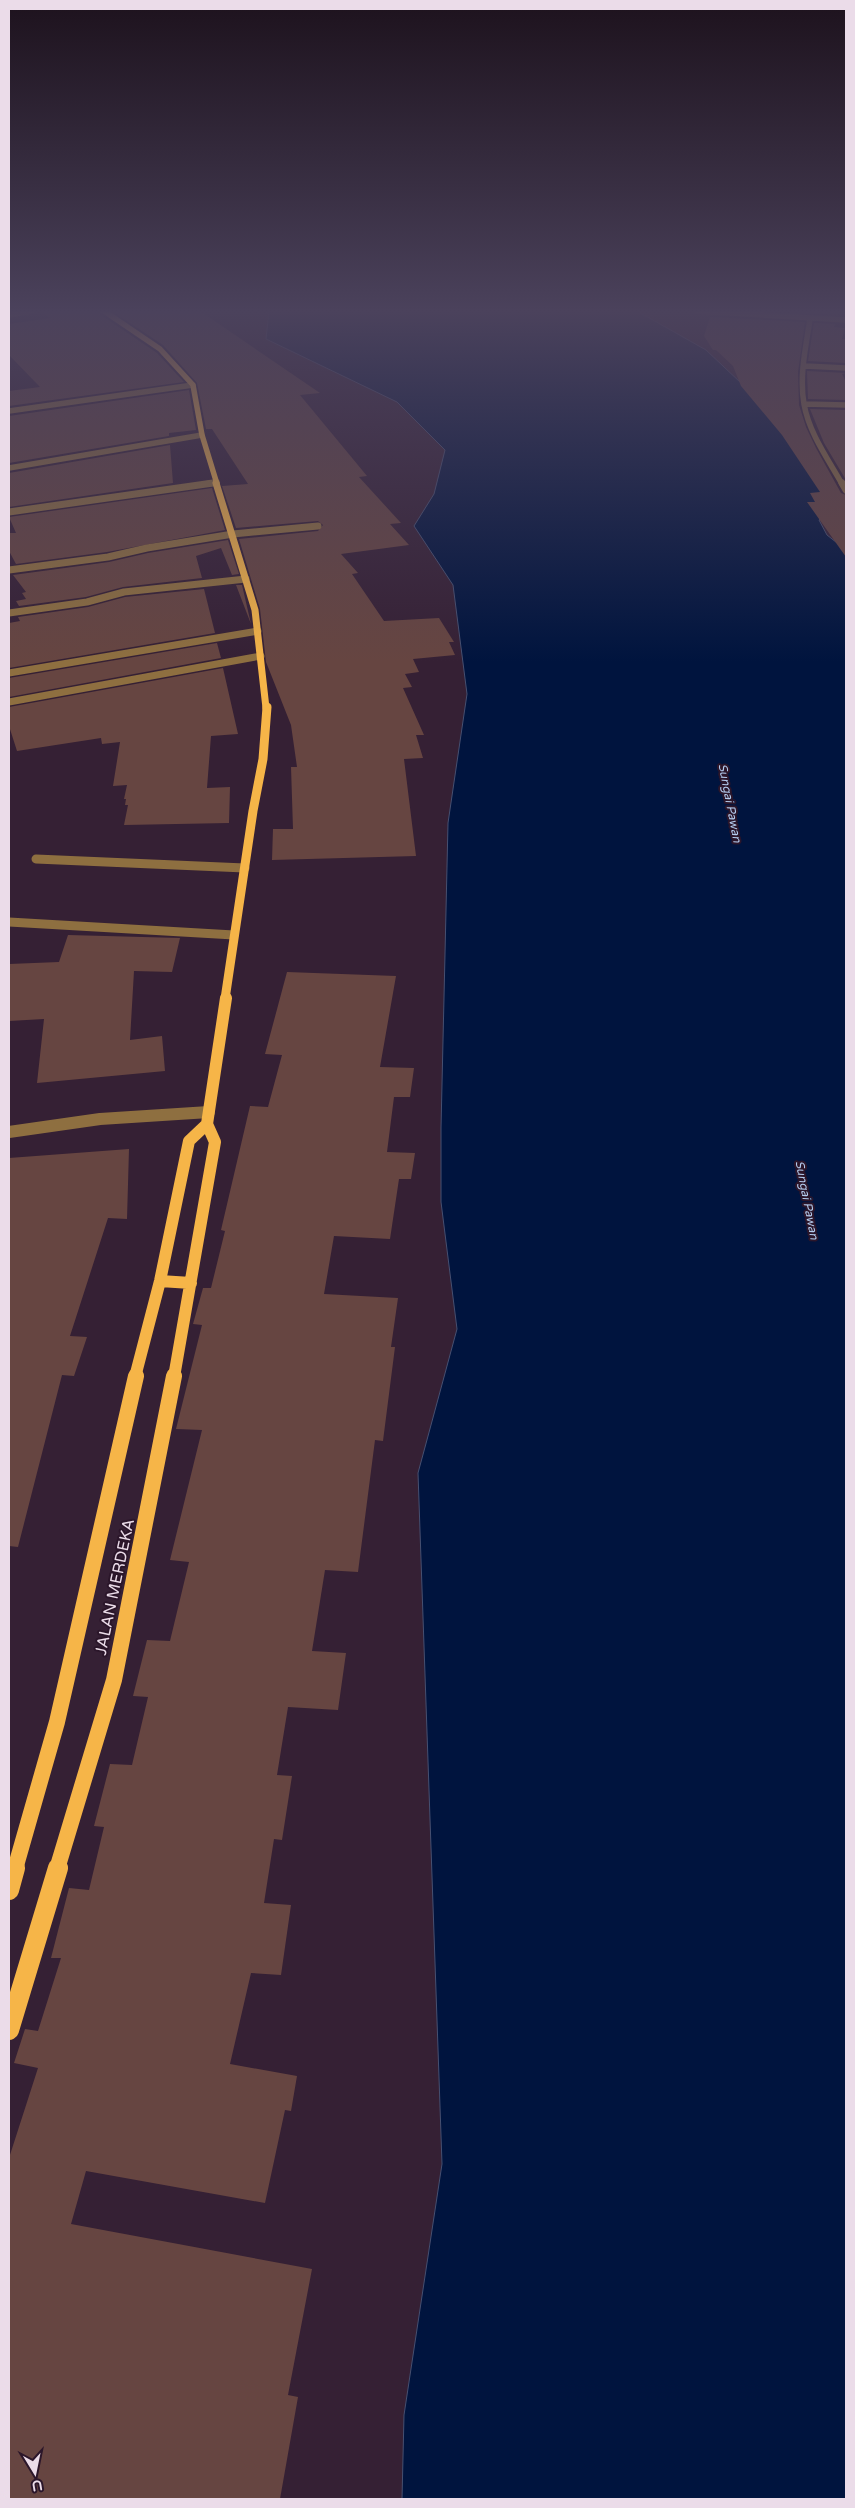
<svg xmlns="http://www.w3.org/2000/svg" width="855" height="2508" viewBox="0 0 855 2508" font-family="'Varela Round',sans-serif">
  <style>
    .water { fill: #00143e; stroke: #465071 }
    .building { fill: #664541 }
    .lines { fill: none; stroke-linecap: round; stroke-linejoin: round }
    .minor-far3 { stroke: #8e6f40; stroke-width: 5.5 }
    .minor-far2 { stroke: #8e6f40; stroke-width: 7 }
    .minor-far1 { stroke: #8e6f40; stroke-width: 9 }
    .minor { stroke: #8e6f40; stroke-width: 12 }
    .major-far5 { stroke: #f6b548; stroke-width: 5.5 }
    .major-far4 { stroke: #f6b548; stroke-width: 7 }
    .major-far3 { stroke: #f6b548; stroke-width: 9 }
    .major-far2 { stroke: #f6b548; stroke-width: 12 }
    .major-far1 { stroke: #f6b548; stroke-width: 16 }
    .major { stroke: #f6b548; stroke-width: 20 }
    .labels { text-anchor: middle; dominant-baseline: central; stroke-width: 4; stroke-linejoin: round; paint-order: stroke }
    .far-water-label { font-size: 12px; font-style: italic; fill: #b4ccef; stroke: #2b162a }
    .near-street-label { font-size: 16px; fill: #ebdce9; stroke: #2b162a }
  </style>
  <rect width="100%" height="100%" fill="#352034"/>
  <path class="water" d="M269,311H637L706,350L741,383L771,416L833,505L819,520L827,535L846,550V2499H402L404,2415L442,2164L418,1473L457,1329L441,1202V1128L448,823L467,694L453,585L414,526L434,494L445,450L397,402L266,339Z"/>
  <path class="building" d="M38,311H99L101,315L157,353L184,382L9,406V391L40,387L9,355V324L51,318Z
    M112,311H200L320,393L300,395L367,476L359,477L401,523L390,524L409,545L341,554L358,573L352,574L384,621L439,618L454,642H449L455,655L413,659L419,672L405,674L412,687L403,688L424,735H416L423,758L404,759L416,856L272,860L273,829H293L291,767H297L291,725L266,662L260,609L239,539L318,531L323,525L318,521L236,528L222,486L248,484L212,429H206L197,383L163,345Z
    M774,311H839L838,315Z
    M710,317L805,322L798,372L799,405L806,427L816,448L841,493L846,495V557L807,502H815L810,493L820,492L782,435L741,386L733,366L716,350H713L704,336Z
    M814,323L835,324L834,327L845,328L842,339H846V363L808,361Z
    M807,371L846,373L842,374L846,382V400L808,399Z
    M189,390L196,430L169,433V436L9,463V416Z
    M810,409L846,410V480L824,443Z
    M170,445L173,483L9,507V473Z
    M212,488L225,530L107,552L16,564L9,551V533H16L9,517Z
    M228,540L239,574L232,575L221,548L196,556L202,578L123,587L86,597L19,606L16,601L26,599L22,593L26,592L13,575L109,562L148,553Z
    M236,585H242L251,624Z
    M204,589L215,633L9,668V623L20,621L18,617L88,607L125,597Z
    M217,643L221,658L9,697V678Z
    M223,668L238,734L211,736L207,788L230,787L229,823L124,825L128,805H125L126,799H124L127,785L113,786L120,742L102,744L101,738L17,751L9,726V707Z
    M68,935L180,938L172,972L134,971L130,1040L162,1036L165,1071L37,1083L44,1019L9,1021V964L59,962Z
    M287,972L396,976L380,1067L414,1068L410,1097H394L387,1152L415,1153L411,1179H399L390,1239L334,1236L324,1294L398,1298L391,1347H395L383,1441L375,1440L358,1572L325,1570L312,1651L346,1653L338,1710L288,1707L277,1775L292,1776L282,1840L274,1839L264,1903L291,1905L281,1975L251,1973L230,2064L297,2076L291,2111L285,2110L265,2203L86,2171L71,2224L312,2269L288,2395L298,2397L280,2499H9V2158L38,2068L14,2063L25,2029L38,2031L61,1958H51L69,1888L89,1890L104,1827L94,1826L110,1764L132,1765L148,1697L133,1696L147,1640L170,1641L189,1562L170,1560L202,1430L176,1429L202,1325L193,1324L203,1288H211L225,1231L221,1230L250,1106L268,1107L282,1055L265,1054Z
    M129,1149L127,1219L108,1218L70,1336L87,1337L74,1376L62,1375L18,1547L9,1546V1158Z"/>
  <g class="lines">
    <path class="minor-far3" d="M696,311L846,320
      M9,315L32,311
      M810,319C806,346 799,376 804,404C809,433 828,459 842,484
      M805,366L846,368
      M804,404L846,405
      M9,411L193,385
      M9,468L202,435
      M204,484L217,482"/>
    <path class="minor-far2" d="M842,483L846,490
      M9,512L213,483
      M9,570L108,557L147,548L233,534L318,526
      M9,613L87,602L124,592L246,579
      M9,673L258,631
      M9,702L261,656"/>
    <path class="minor-far1" d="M36,859L245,868
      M9,922L234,935"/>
    <path class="minor" d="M9,1132L100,1119L209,1112"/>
    <path class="major-far5" d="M104,311L160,349L193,385L202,435L217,484"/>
    <path class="major-far4" d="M216,483L255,610L266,708"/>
    <path class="major-far3" d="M225,999L253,811L263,759L267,707"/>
    <path class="major-far2" d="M160,1281L191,1283
      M135,1377L160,1281L189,1141L207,1124
      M174,1377L215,1142L207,1124L226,998"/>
    <path class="major-far1" d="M15,1869L57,1722L136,1376
      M57,1869L114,1680L174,1376"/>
    <path class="major" d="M9,1890L15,1868
      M9,2030L58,1868"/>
  </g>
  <linearGradient id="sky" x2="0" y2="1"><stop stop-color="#1d121d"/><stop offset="0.47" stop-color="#4b425c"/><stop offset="1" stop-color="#4b425c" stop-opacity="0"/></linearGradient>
  <rect width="855" height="662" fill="url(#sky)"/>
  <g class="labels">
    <g class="far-water-label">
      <text transform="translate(730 803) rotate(79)">Sungai Pawan</text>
      <text transform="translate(807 1200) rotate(79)">Sungai Pawan</text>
    </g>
    <g class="near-street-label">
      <text transform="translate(115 1587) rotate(-78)">JALAN MERDEKA</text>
    </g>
  </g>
  <rect width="855" height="2508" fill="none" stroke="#ebdce9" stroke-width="20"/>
  <g transform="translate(35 2473) rotate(170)" stroke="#2b162a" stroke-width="4" paint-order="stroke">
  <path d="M0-4L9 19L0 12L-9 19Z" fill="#ebdce9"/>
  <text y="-8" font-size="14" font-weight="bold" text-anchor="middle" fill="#ebdce9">U</text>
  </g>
</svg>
